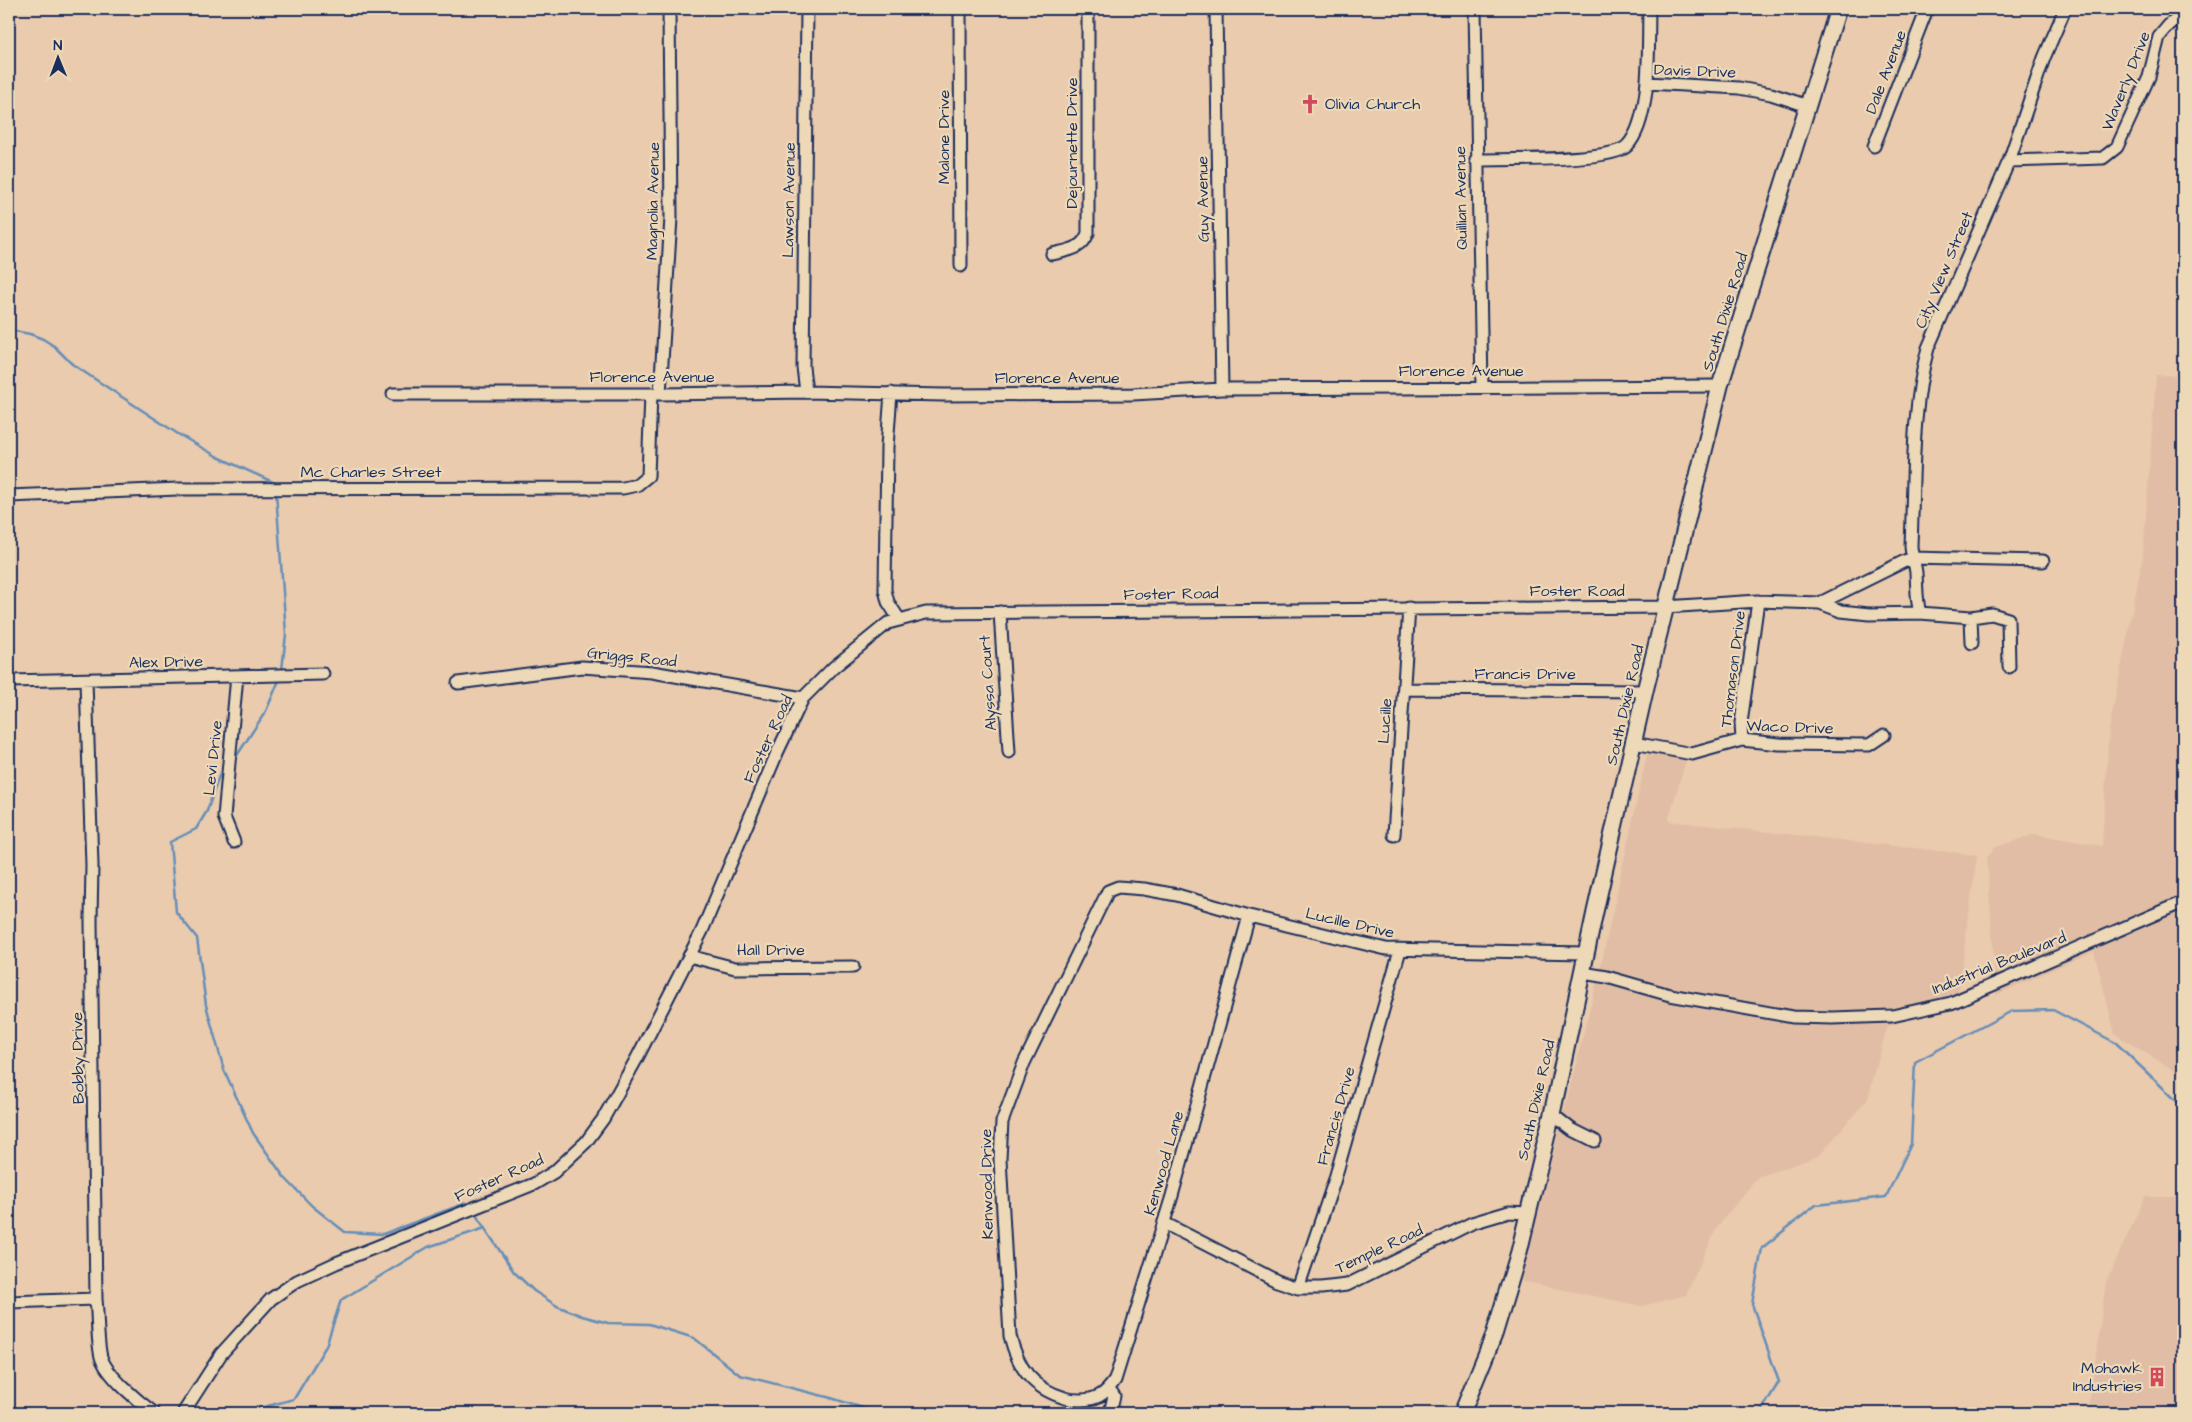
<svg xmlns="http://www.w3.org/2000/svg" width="2192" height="1422" viewBox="0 0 2192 1422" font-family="'Architects Daughter',sans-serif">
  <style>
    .built { fill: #e1bda5 }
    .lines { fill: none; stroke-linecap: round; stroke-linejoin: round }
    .stream { stroke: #658eb9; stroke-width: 2.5 }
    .minor-casing { stroke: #1b2f5e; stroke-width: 15 }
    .major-casing { stroke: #1b2f5e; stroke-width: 19 }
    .minor { stroke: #edd8b7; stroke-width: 11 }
    .major { stroke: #edd8b7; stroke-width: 15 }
    .labels { text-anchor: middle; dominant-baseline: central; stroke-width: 4.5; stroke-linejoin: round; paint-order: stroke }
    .street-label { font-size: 16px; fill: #1b2f5e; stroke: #edd8b7 }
    .poi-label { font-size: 16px; fill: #1b2f5e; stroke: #edd8b7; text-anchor: start }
  </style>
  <rect width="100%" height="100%" fill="#eacbad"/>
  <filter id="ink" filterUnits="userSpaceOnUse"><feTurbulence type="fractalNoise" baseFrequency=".02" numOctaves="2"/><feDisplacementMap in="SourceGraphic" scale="10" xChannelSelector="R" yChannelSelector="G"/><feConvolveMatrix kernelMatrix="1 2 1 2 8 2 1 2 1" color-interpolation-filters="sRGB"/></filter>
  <g filter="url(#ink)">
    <path class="built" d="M2156,375L2183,376V1076L2115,1034L2094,951L1996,995L1987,858L1994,848L2035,834L2102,846L2109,729L2143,556Z
      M1648,750L1687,757L1668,821L1977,855L1958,994L1887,1027L1868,1098L1819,1156L1758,1177L1717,1227L1686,1295L1642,1306L1521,1281L1603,956Z
      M2145,1197H2183V1413H2088L2106,1282Z"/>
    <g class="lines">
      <path class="stream" d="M9,330L30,334L43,339L54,346L72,364L178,434L218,457L275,483V486
        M276,492L286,634L282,670
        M234,760L266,711L280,678
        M223,771L219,776L207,811L196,829L170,842L176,912L197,938L206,1005L224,1070L253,1133L284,1177L312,1206L345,1232L383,1234L466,1203
        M476,1215L514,1272L534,1291L557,1306L582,1316L608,1323L649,1324L694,1338L740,1375L831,1398L879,1413
        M255,1413L264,1407L294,1399L326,1346L341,1300L428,1247L485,1228
        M1760,1413L1779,1382L1752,1304L1762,1248L1816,1205L1886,1197L1911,1144L1915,1062L2012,1011L2053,1010L2116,1043L2183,1107"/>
      <defs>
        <path id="minor" d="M960,9L961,266
          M1216,9L1222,389
          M1475,9L1482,387
          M1647,83L1739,88L1771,94L1808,106
          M1874,146L1927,9
          M1476,160C1503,159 1611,162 1627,146C1652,120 1648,44 1649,9
          M2009,161L2103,158L2117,147L2149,77L2159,37L2169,25L2183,14
          M1052,254C1068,250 1082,250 1088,233V9
          M806,392L803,367L807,9
          M891,393L887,447L885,590L888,602L899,619
          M393,394H660L806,392L944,395L1133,394L1222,389L1720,386
          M660,394L671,218L669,9
          M9,496L178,489L623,488L637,485L648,476L651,394
          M1820,603L1911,558L2043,561
          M1000,612L1009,752
          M1920,613C1916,599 1917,587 1916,573C1915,563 1911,555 1911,545C1914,480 1911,411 1928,348L2009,161L2044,58L2065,9
          M1971,617L1972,643
          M86,680L92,865L91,921L96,1299C98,1317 97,1341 101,1357C107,1376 139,1402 154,1413
          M9,681L323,674
          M458,683L582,667L652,672L803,698
          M1404,689L1645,691
          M1742,740L1741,723L1758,601
          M1634,743L1692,754L1742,740L1779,744L1869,745L1884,735
          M1394,835L1409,608
          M234,842L224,817L237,676
          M1249,916L1172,1196L1115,1380C1111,1386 1105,1393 1099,1396C1089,1401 1074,1401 1065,1398C1032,1388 1018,1368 1010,1336L1000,1159L1002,1122L1024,1063L1108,891L1118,887L1144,889L1177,895L1249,916L1386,949L1586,953
          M689,956L735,968L853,967
          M1583,973L1607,977L1670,995L1793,1017L1832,1018L1892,1016L1951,1003L2183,902
          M1552,1114L1571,1129L1595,1141
          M1164,1223L1277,1281L1298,1288H1321L1347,1285L1472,1223L1509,1212L1527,1213
          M1298,1288L1334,1182L1400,950
          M9,1302L96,1299
          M1109,1388L1114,1396L1110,1413
          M183,1413L221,1354L271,1299L297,1281L336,1263L534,1184L554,1172L586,1142L603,1119L637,1058L702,931L777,753L803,698L834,667L888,623L926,613L1665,607L1758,601L1820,603L1841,611L1869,614L1920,613L1971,617L1992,614L2008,619L2009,667"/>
        <path id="major" d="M1462,1413L1494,1335L1519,1252L1552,1114L1595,912L1645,691L1720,386L1838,9"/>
      </defs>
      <use href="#minor" class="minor-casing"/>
      <use href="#major" class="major-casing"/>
      <use href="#minor" class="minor"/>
      <use href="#major" class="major"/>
    </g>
  </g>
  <defs>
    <symbol id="church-bare" viewBox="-9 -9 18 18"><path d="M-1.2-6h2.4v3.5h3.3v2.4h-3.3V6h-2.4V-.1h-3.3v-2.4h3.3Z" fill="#d1495b" stroke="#edd8b7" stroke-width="2.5" paint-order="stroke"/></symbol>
    <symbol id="building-bare" viewBox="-9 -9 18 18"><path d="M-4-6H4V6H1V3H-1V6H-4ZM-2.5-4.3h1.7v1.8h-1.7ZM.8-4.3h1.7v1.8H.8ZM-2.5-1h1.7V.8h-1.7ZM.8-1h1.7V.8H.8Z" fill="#d1495b" stroke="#edd8b7" stroke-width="2.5" paint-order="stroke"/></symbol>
  </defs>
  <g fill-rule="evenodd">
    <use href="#church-bare" x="1296" y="90" width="28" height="28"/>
    <use href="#building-bare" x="2143" y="1363" width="28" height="28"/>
  </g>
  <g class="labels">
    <g class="street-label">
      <text transform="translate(1695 71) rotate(2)">Davis Drive</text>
      <text transform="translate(1886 72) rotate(-69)">Dale Avenue</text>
      <text transform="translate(2126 81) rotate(-68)">Waverly Drive</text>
      <text transform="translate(944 137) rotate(-90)">Malone Drive</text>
      <text transform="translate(1072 143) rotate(-90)">Dejournette Drive</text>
      <text transform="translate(1461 198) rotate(-91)">Quillian Avenue</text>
      <text transform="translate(1203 199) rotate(-91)">Guy Avenue</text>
      <text transform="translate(789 200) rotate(-89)">Lawson Avenue</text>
      <text transform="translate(653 201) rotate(-89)">Magnolia Avenue</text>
      <text transform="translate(1944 270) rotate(-67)">City View Street</text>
      <text transform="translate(1725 312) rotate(-73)">South Dixie Road</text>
      <text x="1461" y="371">Florence Avenue</text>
      <text x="652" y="377">Florence Avenue</text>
      <text x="1057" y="378">Florence Avenue</text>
      <text x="371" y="472">Mc Charles Street</text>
      <text x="1577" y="591">Foster Road</text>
      <text transform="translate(1171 594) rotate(-1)">Foster Road</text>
      <text transform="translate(632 657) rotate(6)">Griggs Road</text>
      <text transform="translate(166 662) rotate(-1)">Alex Drive</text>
      <text transform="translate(1733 669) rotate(-83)">Thomason Drive</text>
      <text x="1525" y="674">Francis Drive</text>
      <text transform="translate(988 683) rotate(-94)">Alyssa Court</text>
      <text transform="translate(1625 705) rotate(-77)">South Dixie Road</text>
      <text transform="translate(1385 721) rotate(-86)">Lucille</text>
      <text transform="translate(1790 727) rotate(2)">Waco Drive</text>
      <text transform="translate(768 739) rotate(-65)">Foster Road</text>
      <text transform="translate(213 758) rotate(-84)">Levi Drive</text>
      <text transform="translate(1350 923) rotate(13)">Lucille Drive</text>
      <text x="771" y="950">Hall Drive</text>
      <text transform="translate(1999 963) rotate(-22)">Industrial Boulevard</text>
      <text transform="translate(78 1058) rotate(-91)">Bobby Drive</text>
      <text transform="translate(1536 1100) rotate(-77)">South Dixie Road</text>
      <text transform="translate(1336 1116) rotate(-74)">Francis Drive</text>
      <text transform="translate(1164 1163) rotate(-74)">Kenwood Lane</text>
      <text transform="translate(499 1178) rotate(-24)">Foster Road</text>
      <text transform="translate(987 1184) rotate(-91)">Kenwood Drive</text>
      <text transform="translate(1379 1249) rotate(-25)">Temple Road</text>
    </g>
    <g class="poi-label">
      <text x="1325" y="104">Olivia Church</text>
      <text x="2142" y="1368" text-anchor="end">Mohawk<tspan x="2142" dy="18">Industries</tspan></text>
    </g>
  </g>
  <rect width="2192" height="1422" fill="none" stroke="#edd8b7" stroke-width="30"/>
  <rect x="15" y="15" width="2162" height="1392" fill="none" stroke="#1b2f5e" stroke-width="2" filter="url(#ink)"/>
  <g transform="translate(58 58) rotate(359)" stroke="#edd8b7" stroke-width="4" paint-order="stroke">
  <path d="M0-4L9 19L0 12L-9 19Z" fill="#1b2f5e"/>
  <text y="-8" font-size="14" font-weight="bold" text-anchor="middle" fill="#1b2f5e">N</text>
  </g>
</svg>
